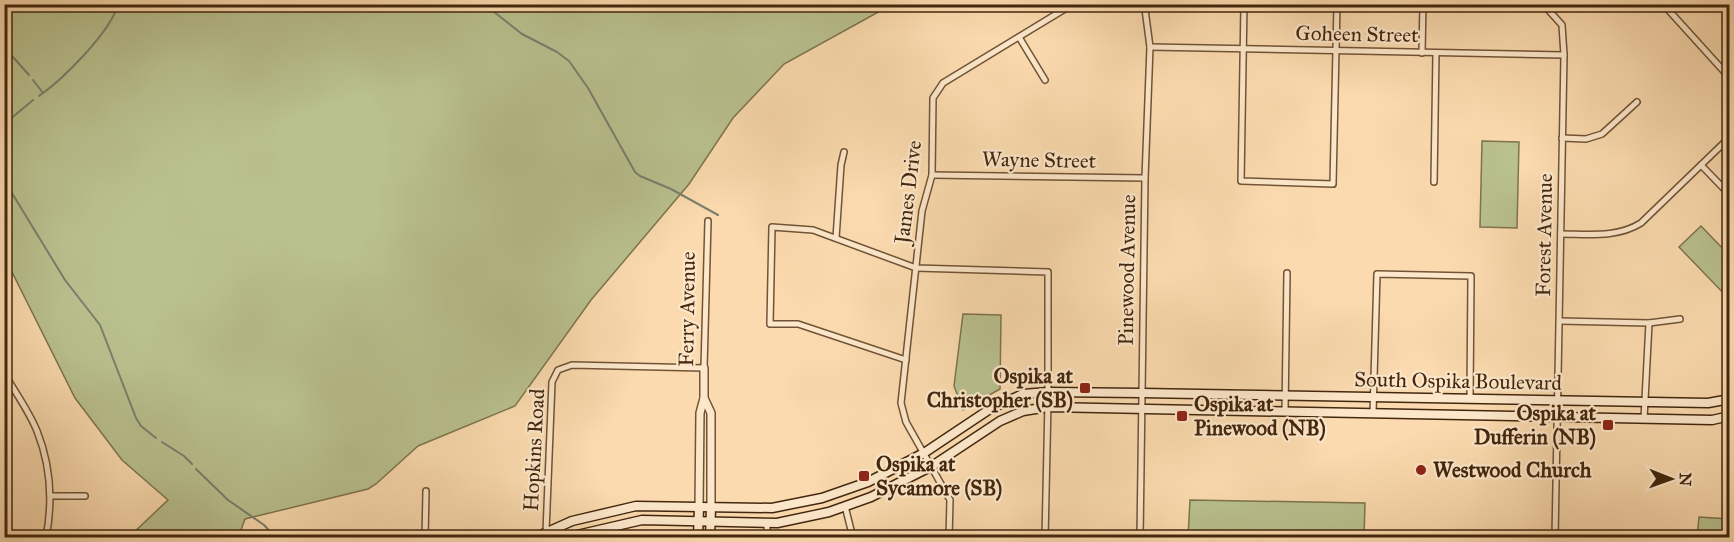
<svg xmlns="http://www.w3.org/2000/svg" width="1734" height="542" font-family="'IM FELL Great Primer',serif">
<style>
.green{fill:#b9c18f;stroke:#7e744e;stroke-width:1.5}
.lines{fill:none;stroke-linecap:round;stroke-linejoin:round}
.stream{stroke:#7a7f6d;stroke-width:2}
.minor-casing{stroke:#715436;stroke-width:8}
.tertiary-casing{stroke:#715436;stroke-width:10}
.secondary-casing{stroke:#43270e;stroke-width:11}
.minor{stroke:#fce7ca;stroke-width:5}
.tertiary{stroke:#fce7ca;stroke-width:7}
.secondary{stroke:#fce7ca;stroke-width:8}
.poi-dot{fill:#8f2418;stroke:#fce7ca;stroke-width:2}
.labels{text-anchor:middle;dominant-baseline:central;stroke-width:4.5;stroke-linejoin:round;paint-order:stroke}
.street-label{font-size:21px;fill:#43270e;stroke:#fce7ca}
.poi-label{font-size:21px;font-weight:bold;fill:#43270e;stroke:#fce7ca;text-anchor:start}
</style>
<rect width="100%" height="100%" fill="#fadaae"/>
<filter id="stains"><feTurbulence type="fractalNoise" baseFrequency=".00333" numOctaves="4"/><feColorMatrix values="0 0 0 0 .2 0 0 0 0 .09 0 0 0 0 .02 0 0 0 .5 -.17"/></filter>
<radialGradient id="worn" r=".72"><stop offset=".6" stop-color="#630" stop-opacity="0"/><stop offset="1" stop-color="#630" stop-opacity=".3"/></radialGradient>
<g class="green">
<path d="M4,5L5,4L891,5L784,64L733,118L689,184L591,300L515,406L418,446L376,484L368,489L245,519L238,538L129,537L168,500L122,460L75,398L5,258Z"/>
<path d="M1482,141L1519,142L1517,228L1480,227Z"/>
<path d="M1701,226L1729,255V299L1679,247Z"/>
<path d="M963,314L1001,315L1000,389L963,410L954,386Z"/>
<path d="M1190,500L1365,503L1364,537H1188Z"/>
<path d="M1699,517L1729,519L1728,537H1697Z"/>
</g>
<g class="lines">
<g class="stream">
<path d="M484,4L522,34L557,52L569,61L588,88L635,172L640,176L671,189L718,215"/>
<path d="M4,47L29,75"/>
<path d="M33,80L43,93"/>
<path d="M39,96C62,80 111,32 118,4"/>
<path d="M4,127L8,121L33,100"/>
<path d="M4,180L65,280L100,325L136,418L141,426L156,438"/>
<path d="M162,442L184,456L192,464"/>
<path d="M196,469L228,500L264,525L276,538"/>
</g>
<defs>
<g id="minor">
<path d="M1244,4L1241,181L1333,184L1337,4"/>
<path d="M1543,4L1562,25L1564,55L1555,538"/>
<path d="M1663,4L1730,78"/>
<path d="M1019,37L1045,80"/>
<path d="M1150,47L1564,55"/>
<path d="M1422,53L1423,4"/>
<path d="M1730,79L1728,87L1730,89"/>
<path d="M1562,138L1586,139L1602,134L1637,102"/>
<path d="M1701,165L1730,195"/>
<path d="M932,175L1145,178"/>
<path d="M1434,182L1436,53"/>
<path d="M1561,234C1589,234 1617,238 1641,223L1730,137"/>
<path d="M836,238L841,165L844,152"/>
<path d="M1560,321L1649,323L1680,319"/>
<path d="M906,360L798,324H770L772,227L813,230L916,268L1048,272V402L1045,538"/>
<path d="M4,373C15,392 29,411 37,431C51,466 53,501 46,538"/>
<path d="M1285,411L1287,273"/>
<path d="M1373,413L1377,274L1471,276L1470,399"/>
<path d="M1644,419L1649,323"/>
<path d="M51,496H85"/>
<path d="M845,506L853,538"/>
<path d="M546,532L552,382L558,370L572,365L704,368L708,221"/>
<path d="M425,538L426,491"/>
<path d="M767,538V523"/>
<path d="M949,538L950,500L906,422L901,403L922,211L932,175L933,98L943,83L1073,4"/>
<path d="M1140,538L1145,178L1150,47L1145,9L1143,4"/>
</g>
<g id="tertiary">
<path d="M704,398L711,413V507"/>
<path d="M699,507L700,413L704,398V368"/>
</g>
<g id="secondary">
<path d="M534,538L572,521L636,506L772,508L822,498L868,482L924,453L990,409L1023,394L1048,392L1142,393L1708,403L1730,399"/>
<path d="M564,538L642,520L777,523L829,512L871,497L932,466L1000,421L1023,411L1048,407L1712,420L1730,416"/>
<path d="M698,538L699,507"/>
<path d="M710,538L711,507"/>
</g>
</defs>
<use href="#minor" class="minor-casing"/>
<use href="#tertiary" class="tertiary-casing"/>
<use href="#secondary" class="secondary-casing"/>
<use href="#minor" class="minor"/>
<use href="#tertiary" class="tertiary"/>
<use href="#secondary" class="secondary"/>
</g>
<g class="poi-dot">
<rect x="1079" y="382" width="12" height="12" rx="3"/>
<rect x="1176" y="410" width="12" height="12" rx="3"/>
<rect x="1602" y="419" width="12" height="12" rx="3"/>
<circle cx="1421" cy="470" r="6"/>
<rect x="858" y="470" width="12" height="12" rx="3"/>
</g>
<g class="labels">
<g class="street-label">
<text transform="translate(1357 34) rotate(1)">Goheen Street</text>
<text transform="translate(1039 160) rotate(1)">Wayne Street</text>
<text transform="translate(908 192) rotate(-83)">James Drive</text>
<text transform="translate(1544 235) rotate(-89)">Forest Avenue</text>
<text transform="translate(1127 270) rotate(-89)">Pinewood Avenue</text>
<text transform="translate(687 309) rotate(-89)">Ferry Avenue</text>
<text transform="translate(1458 381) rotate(1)">South Ospika Boulevard</text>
<text transform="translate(534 450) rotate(-87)">Hopkins Road</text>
</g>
<g class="poi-label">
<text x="1073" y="376" text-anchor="end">Ospika at<tspan x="1073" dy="24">Christopher (SB)</tspan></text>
<text x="1194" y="404">Ospika at<tspan x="1194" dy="24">Pinewood (NB)</tspan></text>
<text x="1596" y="413" text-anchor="end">Ospika at<tspan x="1596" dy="24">Dufferin (NB)</tspan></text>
<text x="876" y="464">Ospika at<tspan x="876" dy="24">Sycamore (SB)</tspan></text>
<text x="1433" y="470">Westwood Church</text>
</g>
</g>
<rect width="1734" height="542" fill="none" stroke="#fadaae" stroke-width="24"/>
<rect x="6" y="6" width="1722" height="530" fill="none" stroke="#43270e" stroke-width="3"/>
<rect x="12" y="12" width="1710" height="518" fill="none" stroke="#43270e" stroke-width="1.5"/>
<g transform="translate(1671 479) rotate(91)" stroke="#fce7ca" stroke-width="4.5" paint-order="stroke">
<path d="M0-4.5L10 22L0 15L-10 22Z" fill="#43270e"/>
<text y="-9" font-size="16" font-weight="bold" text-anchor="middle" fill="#43270e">N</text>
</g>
<rect width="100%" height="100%" filter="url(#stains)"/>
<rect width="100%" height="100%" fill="url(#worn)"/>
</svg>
